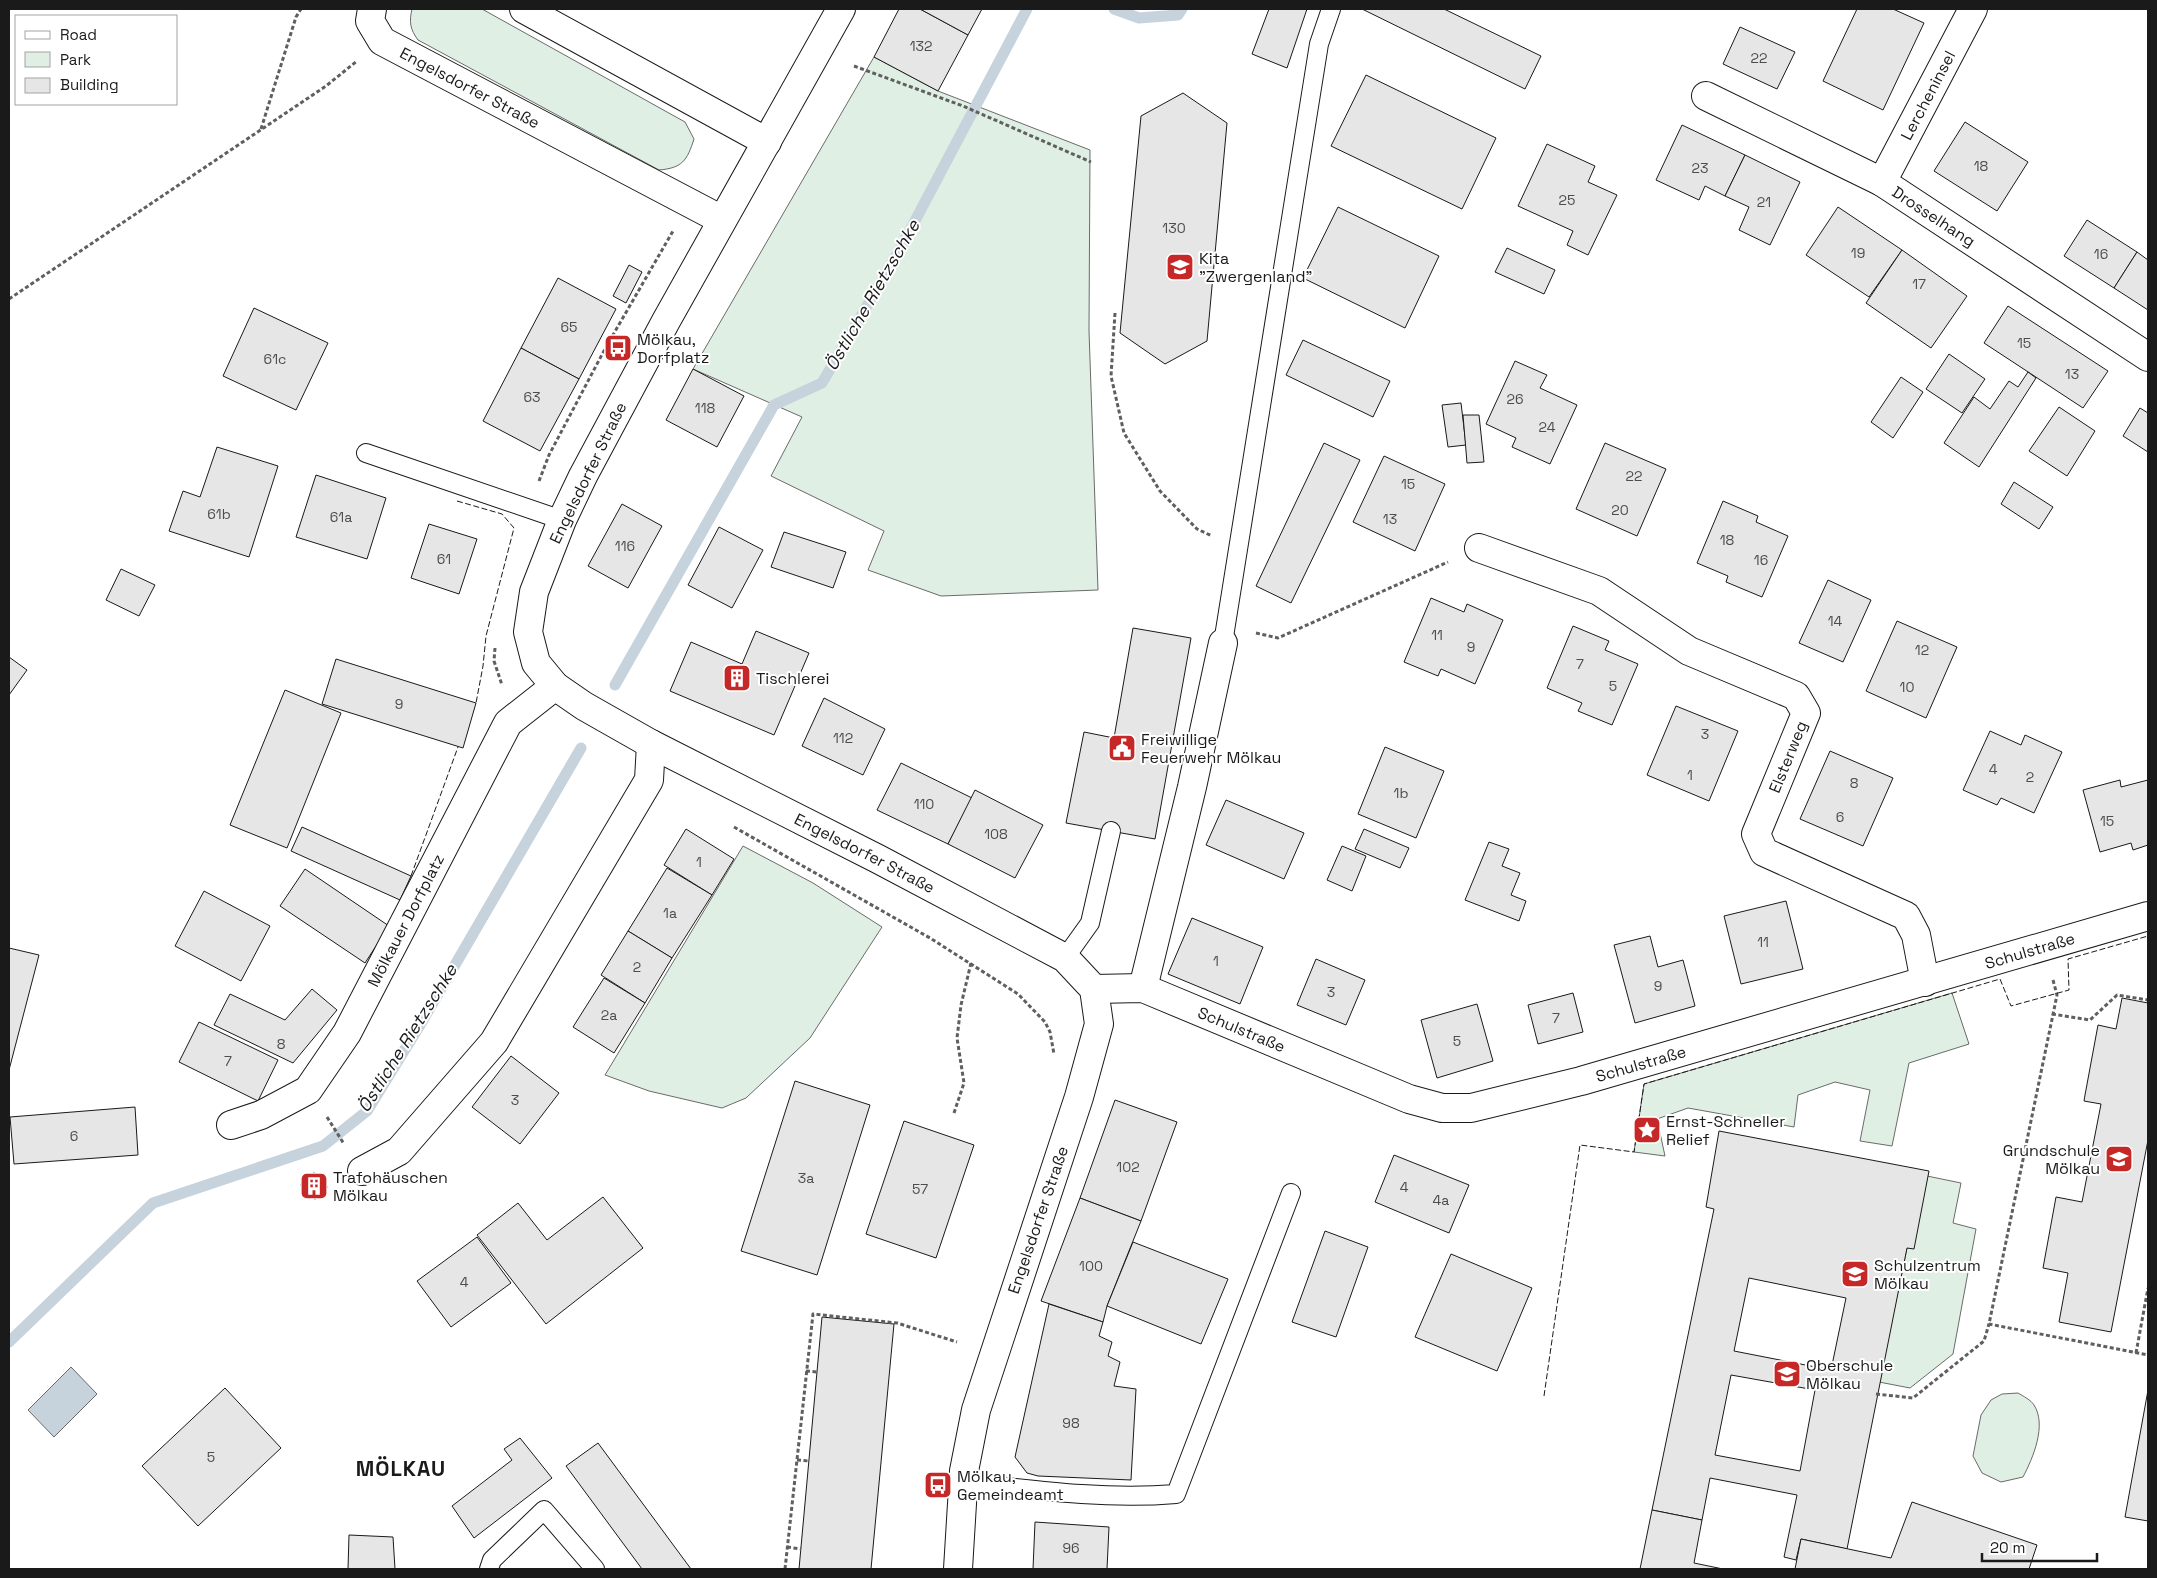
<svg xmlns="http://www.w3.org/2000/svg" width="2157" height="1578" font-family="'Space Grotesk',sans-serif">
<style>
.green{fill:#e0efe3;stroke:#6a6a6a}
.water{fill:#c6d2dc;stroke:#6a6a6a}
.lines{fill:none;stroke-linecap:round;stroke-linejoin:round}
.stream{stroke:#c6d2dc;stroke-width:11}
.building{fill:#e6e6e6;stroke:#1a1a1a;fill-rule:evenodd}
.service-casing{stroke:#1a1a1a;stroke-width:20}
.minor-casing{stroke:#1a1a1a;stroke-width:30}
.secondary-casing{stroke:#1a1a1a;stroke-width:30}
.path{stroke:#5f5f5f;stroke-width:3;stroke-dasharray:4 2.5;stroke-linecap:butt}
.service{stroke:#fff;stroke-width:18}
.minor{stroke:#fff;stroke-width:28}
.secondary{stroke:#fff;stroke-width:28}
.fence{stroke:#1a1a1a;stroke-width:1;stroke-dasharray:6 2.5;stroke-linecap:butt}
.labels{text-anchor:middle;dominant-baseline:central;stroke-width:4;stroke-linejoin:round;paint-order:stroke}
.number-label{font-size:14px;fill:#4d4d4d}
.street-label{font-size:16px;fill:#1a1a1a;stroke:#fff}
.poi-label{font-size:16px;fill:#1a1a1a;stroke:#fff;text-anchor:start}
.water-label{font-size:18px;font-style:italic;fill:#1a1a1a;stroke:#fff}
.district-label{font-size:21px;font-weight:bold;letter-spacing:1px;fill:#1a1a1a;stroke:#fff}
</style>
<rect width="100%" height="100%" fill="#fff"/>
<g class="green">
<path d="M412,9H482L685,122L694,139C687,161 682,168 659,170L418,40C410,29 409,22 412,9Z"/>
<path d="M874,57L938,91L1090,150L1089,331L1098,590L941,596L868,570L884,531L771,476L802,417L693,369Z"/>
<path d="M743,846L813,883L882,927L810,1038L746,1098L722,1108L649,1091L605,1075Z"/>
<path d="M1952,993L1969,1044L1909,1063L1892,1146L1860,1141L1870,1090L1835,1082L1798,1095L1794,1127L1688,1108L1657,1119L1665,1156L1634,1152L1644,1084Z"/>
<path d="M1927,1176L1961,1183L1953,1223L1976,1229L1953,1354L1910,1388L1879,1382L1907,1248Z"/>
<path d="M2018,1393C2023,1396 2031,1400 2034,1405C2047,1425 2033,1458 2023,1477L2001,1482L1982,1473L1973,1456L1981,1415L1991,1400L2002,1394Z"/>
</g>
<path class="water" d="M71,1367L97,1394L54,1437L28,1410Z"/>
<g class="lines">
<g class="stream">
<path d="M1114,9L1139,18L1178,15L1182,9"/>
<path d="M615,685L774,405L822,383L899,251L1027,9"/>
<path d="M9,1342L153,1203L323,1146L367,1111L423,1020L581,748"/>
</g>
</g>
<g class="building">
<path d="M899,9H920L968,35L938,91L874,57Z"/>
<path d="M920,9H982L968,35Z"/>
<path d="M1269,9H1307L1287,68L1252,54Z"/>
<path d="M1362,9H1444L1541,56L1525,89Z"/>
<path d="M1857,9H1893L1924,23L1883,110L1823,81Z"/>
<path d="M1740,27L1795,52L1777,89L1723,64Z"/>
<path d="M1366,75L1496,138L1462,209L1331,146Z"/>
<path d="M1183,93L1227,123L1207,341L1165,364L1120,333L1141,116Z"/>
<path d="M1965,122L2028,162L1997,211L1934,171Z"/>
<path d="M1682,125L1745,155L1725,196L1705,186L1699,200L1656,180Z"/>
<path d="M1547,144L1595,166L1588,182L1617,195L1588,255L1567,245L1573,231L1518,206Z"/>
<path d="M1745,155L1800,182L1770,245L1739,230L1749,207L1725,196Z"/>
<path d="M1338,207L1439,256L1405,328L1303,278Z"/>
<path d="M1838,207L1902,250L1869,297L1806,255Z"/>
<path d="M2087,220L2137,252L2114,288L2064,256Z"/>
<path d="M1507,248L1555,270L1544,294L1495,272Z"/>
<path d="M1902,250L1967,296L1931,348L1866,303Z"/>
<path d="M2137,252L2148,260V310L2114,288Z"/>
<path d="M629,265L642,272L626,303L613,296Z"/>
<path d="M558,278L616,309L579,379L521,348Z"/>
<path d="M2008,306L2108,371L2083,408L1984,343Z"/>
<path d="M254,308L328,343L296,410L223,376Z"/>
<path d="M1303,340L1390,381L1373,417L1286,375Z"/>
<path d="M521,348L579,379L540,451L483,421Z"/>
<path d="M1949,354L1985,379L1962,413L1926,389Z"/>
<path d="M1515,361L1547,375L1540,388L1577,405L1550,464L1512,447L1516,438L1486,424Z"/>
<path d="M693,369L744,396L717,447L666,420Z"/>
<path d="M2028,372L2036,378L1979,467L1944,443L1974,397L1990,409L2009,381L2018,387Z"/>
<path d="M1901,377L1923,392L1893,438L1871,422Z"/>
<path d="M1461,403L1466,445L1448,447L1442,405Z"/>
<path d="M2059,407L2095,431L2067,476L2029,451Z"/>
<path d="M2140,408L2148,413V452L2123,436Z"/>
<path d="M1463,415H1479L1484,462L1467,463Z"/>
<path d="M1324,443L1360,460L1291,603L1256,586Z"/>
<path d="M1605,443L1666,469L1637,536L1576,509Z"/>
<path d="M217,447L278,466L249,557L169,531L183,491L200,497Z"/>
<path d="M1384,456L1445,484L1415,551L1353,522Z"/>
<path d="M316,475L386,498L367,559L296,537Z"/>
<path d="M2014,482L2053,507L2039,529L2001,504Z"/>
<path d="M1723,501L1758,516L1756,522L1788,536L1762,597L1726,582L1728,576L1697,563Z"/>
<path d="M622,504L662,526L628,588L588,566Z"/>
<path d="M429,524L477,539L459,594L411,578Z"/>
<path d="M719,527L763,550L732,608L688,585Z"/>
<path d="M784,532L846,552L833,588L771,567Z"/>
<path d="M121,569L155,585L139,616L106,600Z"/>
<path d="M1828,580L1871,600L1843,662L1799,643Z"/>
<path d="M1431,598L1464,612L1467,604L1503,620L1475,684L1441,669L1438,676L1404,662Z"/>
<path d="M1897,621L1957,647L1926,718L1866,691Z"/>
<path d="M1573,626L1609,641L1605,650L1638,664L1612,725L1578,711L1582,703L1547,688Z"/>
<path d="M1133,628L1191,638L1155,839L1066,823L1084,732L1114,738Z"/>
<path d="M756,631L809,653L774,735L670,691L691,642L742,664Z"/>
<path d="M9,657L27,670L9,695Z"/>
<path d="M336,659L476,703L463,748L322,704Z"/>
<path d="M285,690L341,713L287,848L230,825Z"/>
<path d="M824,698L885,729L863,775L802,746Z"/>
<path d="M1676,706L1738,731L1709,801L1647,775Z"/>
<path d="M1990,731L2021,745L2025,735L2062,752L2034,813L2001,798L1997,805L1963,790Z"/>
<path d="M1385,747L1444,771L1416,838L1358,814Z"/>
<path d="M1830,751L1893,778L1863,846L1800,819Z"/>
<path d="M901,763L972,798L948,844L877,810Z"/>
<path d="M2120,780L2121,787L2148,780V845L2133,850L2131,843L2100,852L2083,790Z"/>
<path d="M975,790L1043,825L1015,878L948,844Z"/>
<path d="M1226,800L1304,833L1284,879L1206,845Z"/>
<path d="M302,827L411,876L400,900L291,851Z"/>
<path d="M686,829L734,859L712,895L664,865Z"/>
<path d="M1364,829L1409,848L1400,868L1355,849Z"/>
<path d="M1489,842L1509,849L1502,866L1520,873L1511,895L1526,901L1519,921L1465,900Z"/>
<path d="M1342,846L1366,856L1352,891L1327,880Z"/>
<path d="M667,868L712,895L672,958L628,931Z"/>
<path d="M305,869L389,926L365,963L280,906Z"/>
<path d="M204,891L270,926L241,981L175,946Z"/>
<path d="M1786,901L1803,969L1741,984L1724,916Z"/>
<path d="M1192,918L1263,947L1240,1004L1168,974Z"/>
<path d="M628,931L672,958L645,1003L601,975Z"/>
<path d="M1650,936L1658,967L1683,960L1695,1006L1635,1023L1614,945Z"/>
<path d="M9,948L39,955L9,1070Z"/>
<path d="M1316,959L1365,980L1346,1025L1297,1005Z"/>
<path d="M604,978L645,1003L614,1053L573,1027Z"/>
<path d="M312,989L337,1010L293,1063L214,1025L230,994L285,1020Z"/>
<path d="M1573,993L1583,1032L1538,1044L1528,1005Z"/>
<path d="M2122,998L2148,1003V1140L2111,1332L2059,1322L2068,1273L2043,1268L2056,1197L2082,1202L2101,1104L2084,1101L2085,1095L2098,1025L2116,1029Z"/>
<path d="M1477,1004L1493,1061L1437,1078L1421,1020Z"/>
<path d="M199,1022L278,1060L258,1101L179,1062Z"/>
<path d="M511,1056L559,1093L520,1144L472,1107Z"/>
<path d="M795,1081L870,1105L817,1275L741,1251Z"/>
<path d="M1115,1100L1177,1122L1141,1221L1080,1198Z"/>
<path d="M135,1107L138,1155L14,1164L10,1117Z"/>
<path d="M904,1121L974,1145L936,1258L866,1234Z"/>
<path d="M1719,1131L1929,1171L1914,1249L1907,1248L1847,1549L1801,1539L1796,1560L1784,1557L1797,1495L1710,1478L1702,1520L1652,1510L1714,1209L1706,1207ZM1749,1278L1846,1298L1831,1370L1734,1351ZM1731,1375L1815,1390L1800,1471L1715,1455Z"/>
<path d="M1394,1155L1469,1185L1449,1233L1375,1202Z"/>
<path d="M314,1172L328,1187L315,1200L300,1185Z"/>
<path d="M603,1197L643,1248L546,1324L477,1235L518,1203L547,1240Z"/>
<path d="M1080,1198L1141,1221L1107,1306L1103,1322L1041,1301Z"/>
<path d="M1325,1231L1368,1247L1336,1337L1292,1322Z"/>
<path d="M477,1237L511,1283L451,1327L417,1281Z"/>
<path d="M1133,1242L1228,1279L1201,1344L1107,1306Z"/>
<path d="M1451,1254L1532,1288L1497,1371L1415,1337Z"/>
<path d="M1049,1304L1103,1322L1099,1336L1112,1342L1108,1356L1120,1362L1114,1386L1136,1389L1131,1480L1038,1476L1027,1473L1015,1457Z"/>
<path d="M822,1317L894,1324L871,1569H799Z"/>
<path d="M225,1388L281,1448L198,1526L142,1466Z"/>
<path d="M2148,1390V1521L2125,1517Z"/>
<path d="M520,1438L552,1478L474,1538L452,1506L512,1460L504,1449Z"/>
<path d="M598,1443L691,1569H642L566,1466Z"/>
<path d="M1912,1502L2037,1545L2029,1569H1795L1801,1539L1891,1558Z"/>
<path d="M1652,1510L1702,1520L1694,1563L1723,1569H1640Z"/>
<path d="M1035,1522L1109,1527L1107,1569H1033Z"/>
<path d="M349,1535L393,1537L395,1569H348Z"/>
</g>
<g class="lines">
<defs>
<g id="service">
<path d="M366,453L562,520"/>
<path d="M1223,643L1319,44L1331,9"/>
<path d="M1065,958L1090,923L1111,831"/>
<path d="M963,1482C1034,1490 1105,1500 1176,1494L1291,1193"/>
<path d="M489,1569L492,1560L544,1510L595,1569"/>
</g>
<g id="minor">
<path id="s1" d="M372,9L370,21L382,41L722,220"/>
<path d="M524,9L767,142"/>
<path id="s2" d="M1706,96L1882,182L2148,357"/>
<path id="s3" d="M1882,182L1973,9"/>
<path d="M1479,548L1599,591L1689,651L1796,696L1806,713L1756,834L1764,852L1906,916L1916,935L1925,982"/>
<path d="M1143,988L1192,787L1223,643"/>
<path id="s4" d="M1094,989L1143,988L1409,1099L1442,1108H1471L1581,1081L2148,916"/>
<path id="s5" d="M231,1125L261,1115L308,1090L347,1033L508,723L555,686"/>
<path d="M362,1171L399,1151L494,1042L649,780L651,744"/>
</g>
<g id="secondary">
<path id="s6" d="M841,9L666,321L583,476L562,520L534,592L528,632L536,663L555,686L584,706L651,744L878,859L1065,958L1094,989L1099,1024L1079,1097L976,1410L964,1471L958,1569"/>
</g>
</defs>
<use href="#service" class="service-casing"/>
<use href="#minor" class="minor-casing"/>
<use href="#secondary" class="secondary-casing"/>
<g class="path">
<path d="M854,66L963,106L1091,162"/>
<path d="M261,129L296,17L301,9"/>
<path d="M9,299L326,86L357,61"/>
<path d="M1115,313L1111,376L1124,433L1160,491L1197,529L1212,536"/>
<path d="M539,481L549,455L606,347L673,231"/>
<path d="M1256,633L1278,638L1448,562"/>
<path d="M495,648L494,661L502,685"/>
<path d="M734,827L930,938L1018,994L1045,1022L1050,1032L1054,1054"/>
<path d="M2053,980L2057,995L1989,1324L2148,1355"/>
<path d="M2052,1014L2090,1020L2117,995L2148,1000"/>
<path d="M954,1113L964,1083L957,1038L961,1005L971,963"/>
<path d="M327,1117L344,1144"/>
<path d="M2136,1353L2148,1288"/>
<path d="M806,1371L817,1372"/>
<path d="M1876,1394L1913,1398L1984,1341L1989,1324"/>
<path d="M797,1460L809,1461"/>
<path d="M787,1547L801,1549"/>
<path d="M785,1569L813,1314L897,1323L957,1342"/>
</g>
<use href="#service" class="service"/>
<use href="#minor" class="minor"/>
<use href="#secondary" class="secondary"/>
<g class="fence">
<path d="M457,501L502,514L514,528L486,636L483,666L476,703"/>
<path d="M411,876L458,747"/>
<path d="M1544,1396L1580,1145L1634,1152L1644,1084L2000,979L2011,1006L2069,990L2068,959L2148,936"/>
</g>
</g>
<defs>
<symbol id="school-square" viewBox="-11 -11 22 22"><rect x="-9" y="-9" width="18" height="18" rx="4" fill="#c62828" stroke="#fff"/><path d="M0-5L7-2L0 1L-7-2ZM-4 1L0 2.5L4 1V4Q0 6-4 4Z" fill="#fff"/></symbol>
<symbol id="bus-square" viewBox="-11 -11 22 22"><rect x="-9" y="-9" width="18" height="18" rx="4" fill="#c62828" stroke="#fff"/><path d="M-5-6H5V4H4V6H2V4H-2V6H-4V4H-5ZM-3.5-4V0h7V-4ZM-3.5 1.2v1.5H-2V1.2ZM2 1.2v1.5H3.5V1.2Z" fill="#fff"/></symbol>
<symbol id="building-square" viewBox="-11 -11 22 22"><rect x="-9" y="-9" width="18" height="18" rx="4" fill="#c62828" stroke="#fff"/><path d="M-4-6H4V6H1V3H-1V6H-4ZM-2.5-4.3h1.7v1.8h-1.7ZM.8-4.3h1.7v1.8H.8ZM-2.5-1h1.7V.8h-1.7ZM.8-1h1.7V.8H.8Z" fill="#fff"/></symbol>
<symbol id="civic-square" viewBox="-11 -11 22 22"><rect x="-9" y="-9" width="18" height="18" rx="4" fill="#c62828" stroke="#fff"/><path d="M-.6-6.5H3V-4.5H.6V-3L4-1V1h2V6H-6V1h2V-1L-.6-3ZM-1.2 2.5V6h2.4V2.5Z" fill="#fff"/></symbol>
<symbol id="sight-square" viewBox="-11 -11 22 22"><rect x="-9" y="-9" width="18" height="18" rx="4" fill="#c62828" stroke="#fff"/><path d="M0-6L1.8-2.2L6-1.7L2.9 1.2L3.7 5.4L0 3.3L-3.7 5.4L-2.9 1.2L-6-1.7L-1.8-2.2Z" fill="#fff"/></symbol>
</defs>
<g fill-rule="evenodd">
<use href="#school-square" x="1164" y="251" width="32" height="32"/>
<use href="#bus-square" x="602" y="332" width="32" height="32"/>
<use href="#building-square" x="721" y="662" width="32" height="32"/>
<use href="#civic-square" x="1106" y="732" width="32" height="32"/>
<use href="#sight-square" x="1631" y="1114" width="32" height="32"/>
<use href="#school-square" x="2103" y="1143" width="32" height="32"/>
<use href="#building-square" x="298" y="1170" width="32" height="32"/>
<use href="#school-square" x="1839" y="1258" width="32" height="32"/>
<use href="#school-square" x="1771" y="1358" width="32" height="32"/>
<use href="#bus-square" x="922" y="1469" width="32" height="32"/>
</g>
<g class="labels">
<g class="number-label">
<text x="921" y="46">132</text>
<text x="1759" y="58">22</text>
<text x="1981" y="166">18</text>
<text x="1700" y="168">23</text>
<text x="1567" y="200">25</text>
<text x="1764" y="202">21</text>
<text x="1174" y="228">130</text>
<text x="1858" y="253">19</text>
<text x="2101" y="254">16</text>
<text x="1919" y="284">17</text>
<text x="569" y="327">65</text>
<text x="2024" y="343">15</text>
<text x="275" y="359">61c</text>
<text x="2072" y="374">13</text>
<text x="532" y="397">63</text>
<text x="1515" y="399">26</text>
<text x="705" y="408">118</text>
<text x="1547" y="427">24</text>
<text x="1634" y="476">22</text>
<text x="1408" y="484">15</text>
<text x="1620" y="510">20</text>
<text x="219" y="514">61b</text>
<text x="341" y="517">61a</text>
<text x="1390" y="519">13</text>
<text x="1727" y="540">18</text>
<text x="625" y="546">116</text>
<text x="444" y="559">61</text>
<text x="1761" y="560">16</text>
<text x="1835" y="621">14</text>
<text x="1437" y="635">11</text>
<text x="1471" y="647">9</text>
<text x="1922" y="650">12</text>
<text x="1580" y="664">7</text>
<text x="1613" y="686">5</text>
<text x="1907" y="687">10</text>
<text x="399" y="704">9</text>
<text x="1705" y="734">3</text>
<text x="843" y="738">112</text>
<text x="1993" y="769">4</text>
<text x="1690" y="775">1</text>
<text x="2030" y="777">2</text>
<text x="1854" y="783">8</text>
<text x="1401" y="793">1b</text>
<text x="924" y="804">110</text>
<text x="1840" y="817">6</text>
<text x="2107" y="821">15</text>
<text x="996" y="834">108</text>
<text x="699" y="862">1</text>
<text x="670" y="913">1a</text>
<text x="1763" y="942">11</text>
<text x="1216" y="961">1</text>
<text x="637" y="967">2</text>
<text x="1658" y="986">9</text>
<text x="1331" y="992">3</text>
<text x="609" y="1015">2a</text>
<text x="1556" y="1018">7</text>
<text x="1457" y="1041">5</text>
<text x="281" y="1044">8</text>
<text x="228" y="1061">7</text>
<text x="515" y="1100">3</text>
<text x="74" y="1136">6</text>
<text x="1128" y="1167">102</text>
<text x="806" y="1178">3a</text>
<text x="1404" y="1187">4</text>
<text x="920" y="1189">57</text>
<text x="1441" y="1200">4a</text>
<text x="1091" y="1266">100</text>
<text x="464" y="1282">4</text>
<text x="1071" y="1423">98</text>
<text x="211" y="1457">5</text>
<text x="1071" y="1548">96</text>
</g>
<g class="street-label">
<text stroke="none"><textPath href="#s1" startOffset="135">Engelsdorfer Straße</textPath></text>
<text stroke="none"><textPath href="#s3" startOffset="98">Lercheninsel</textPath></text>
<text stroke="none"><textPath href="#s2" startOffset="258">Drosselhang</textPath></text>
<text transform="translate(588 473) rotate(-64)">Engelsdorfer Straße</text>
<text transform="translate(1788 757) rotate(-68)">Elsterweg</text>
<text stroke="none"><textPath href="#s6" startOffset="1114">Engelsdorfer Straße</textPath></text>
<text stroke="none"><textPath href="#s5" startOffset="281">Mölkauer Dorfplatz</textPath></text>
<text stroke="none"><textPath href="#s4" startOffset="981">Schulstraße</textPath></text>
<text stroke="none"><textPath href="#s4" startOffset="156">Schulstraße</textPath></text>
<text stroke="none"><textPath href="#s4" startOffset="576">Schulstraße</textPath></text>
<text transform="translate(1038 1220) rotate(-71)">Engelsdorfer Straße</text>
</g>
<g class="poi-label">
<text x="1199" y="258">Kita<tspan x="1199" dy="18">"Zwergenland"</tspan></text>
<text x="637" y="339">Mölkau,<tspan x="637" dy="18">Dorfplatz</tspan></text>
<text x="756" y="678">Tischlerei</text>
<text x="1141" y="739">Freiwillige<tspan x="1141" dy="18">Feuerwehr Mölkau</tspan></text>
<text x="1666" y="1121">Ernst-Schneller<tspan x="1666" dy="18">Relief</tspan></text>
<text x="2100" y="1150" text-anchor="end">Grundschule<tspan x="2100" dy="18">Mölkau</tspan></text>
<text x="333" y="1177">Trafohäuschen<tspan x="333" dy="18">Mölkau</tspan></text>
<text x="1874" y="1265">Schulzentrum<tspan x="1874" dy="18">Mölkau</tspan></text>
<text x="1806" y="1365">Oberschule<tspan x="1806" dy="18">Mölkau</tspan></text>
<text x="957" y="1476">Mölkau,<tspan x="957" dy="18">Gemeindeamt</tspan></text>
</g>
<g class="water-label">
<text transform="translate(872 295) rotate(-60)">Östliche Rietzschke</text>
<text transform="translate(407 1038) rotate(-58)">Östliche Rietzschke</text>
</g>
<g class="district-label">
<text x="401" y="1468">MÖLKAU</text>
</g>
</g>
<rect width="2157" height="1578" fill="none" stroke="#1a1a1a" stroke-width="20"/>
<rect x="15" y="15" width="162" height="90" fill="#ffffff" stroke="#a3a3a3"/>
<rect x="25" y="31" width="25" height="8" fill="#ffffff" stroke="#a3a3a3"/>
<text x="60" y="40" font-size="15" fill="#1a1a1a">Road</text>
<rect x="25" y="52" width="25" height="15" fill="#e0efe3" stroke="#a3a3a3"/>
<text x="60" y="65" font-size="15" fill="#1a1a1a">Park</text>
<rect x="25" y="78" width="25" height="15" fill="#e6e6e6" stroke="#a3a3a3"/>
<text x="60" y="90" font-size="15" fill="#1a1a1a">Building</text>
<path d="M1982 1553v8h115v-8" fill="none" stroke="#1a1a1a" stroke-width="2.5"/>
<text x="1990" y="1553" font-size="15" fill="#1a1a1a" stroke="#ffffff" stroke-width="4" paint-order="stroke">20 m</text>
</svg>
